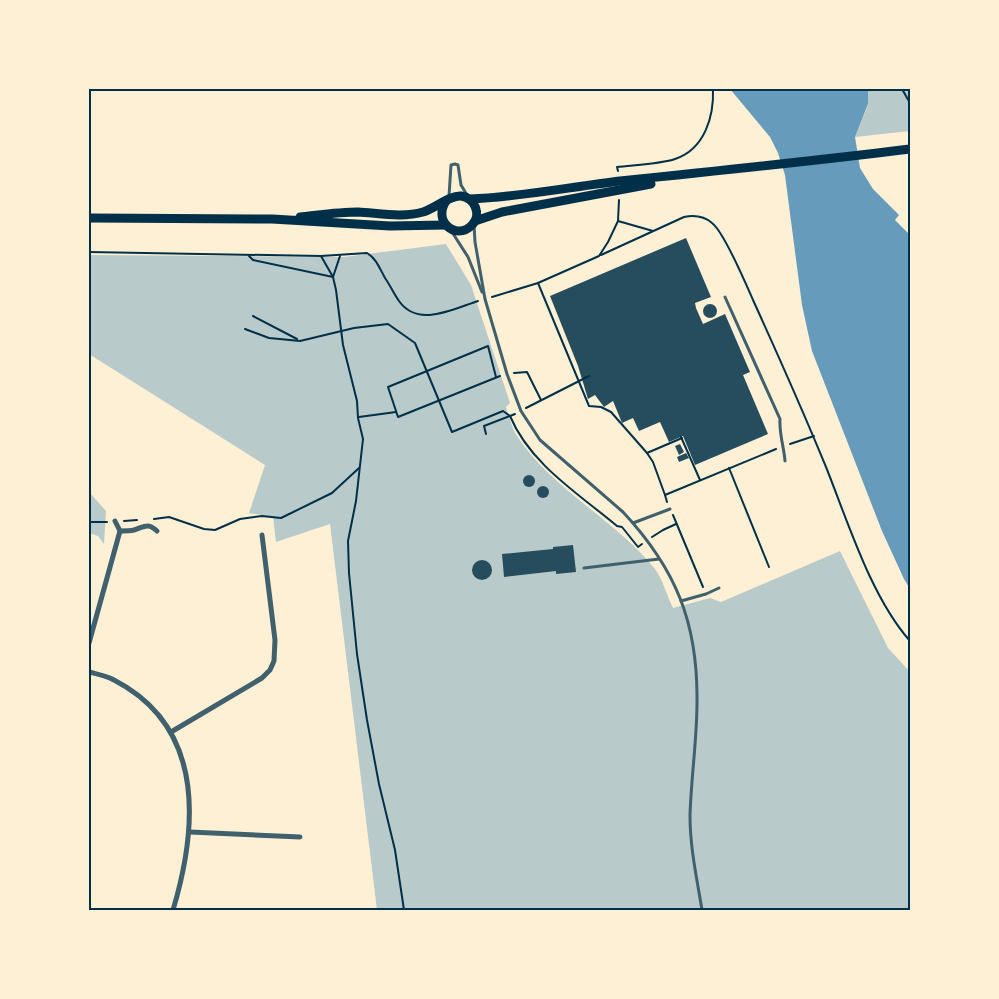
<svg xmlns="http://www.w3.org/2000/svg" width="999" height="999" font-family="'Fira Sans Condensed',sans-serif">
<style>
.green{fill:#b9caca}
.water{fill:#669bbc}
.building{fill:#264d5e}
.lines{fill:none;stroke-linecap:round;stroke-linejoin:round}
.path{stroke:#003049;stroke-width:2}
.service{stroke:#3f606c;stroke-width:3}
.minor{stroke:#3f606c;stroke-width:5}
.secondary{stroke:#003049;stroke-width:9}
.neatline{fill:none;stroke:#003049;stroke-width:2}
</style>
<rect width="100%" height="100%" fill="#fdf0d5"/>
<g class="green">
<path d="M868,89H910V131L855,137L868,105Z"/>
<path d="M446,244L471,285L510,403L506,407C509,416 511,425 515,433C550,489 614,518 655,569C663,580 667,596 673,608L710,598L721,602L840,551L888,648L910,672V910H377L330,524L276,542L273,517L249,513L265,465L89,354V255L344,257Z"/>
<path d="M89,492L106,511L104,544L98,536L89,533Z"/>
</g>
<path class="water" d="M730,89H868V104L855,137L860,168L873,189L899,215L895,220L910,235V589L904,579L882,531L812,351L802,305L785,175L778,153L770,137Z"/>
<g class="building">
<path d="M686,238L711,297L695,303L696,308L703,324L725,314L750,372L743,375L768,434L695,465L683,436L669,442L660,422L639,431L633,418L622,423L613,401L604,407L595,395L588,399L578,366L550,296Z"/>
<circle cx="710" cy="311" r="7"/>
<path d="M680,444L684,452L679,455L675,446Z"/>
<path d="M686,453L689,458L679,462L677,457Z"/>
<circle cx="529" cy="481" r="6"/>
<circle cx="543" cy="492" r="6"/>
<path d="M573,545L576,572L556,574V571L504,577L502,554L553,549V547Z"/>
<circle cx="482" cy="570" r="10"/>
</g>
<g class="lines">
<g class="path">
<path d="M902,89L910,103"/>
<path d="M618,171L617,167C633,165 661,164 675,159C705,149 714,116 713,89"/>
<path d="M618,221L653,231"/>
<path d="M89,252L321,256L367,253C376,258 380,269 385,278C390,285 394,294 399,301C418,328 453,309 478,301"/>
<path d="M601,255L684,217C694,215 704,216 712,223C724,232 746,284 753,300C778,355 803,411 826,467C848,522 871,597 910,641"/>
<path d="M249,256L253,260L333,277L336,290L343,345L357,401L358,418L363,439L356,501L348,541L349,573L357,654L367,720L379,784L395,850L404,910"/>
<path d="M321,256L333,277L340,256"/>
<path d="M538,283L589,406L601,407L611,412L647,453L653,462L665,495"/>
<path d="M492,297L538,283L599,256L608,242L618,221L619,200"/>
<path d="M253,316L297,339"/>
<path d="M245,329L269,338L300,341L354,328L388,324L415,343L452,432L503,411L510,416L515,414"/>
<path d="M514,373L527,372L541,400"/>
<path d="M496,377L488,346L388,387L398,417L500,376"/>
<path d="M526,408L589,376"/>
<path d="M359,417L396,412"/>
<path d="M486,434L484,426L510,416C530,464 579,494 617,526L622,527L638,547L642,544"/>
<path d="M681,437L700,480"/>
<path d="M790,444L814,436"/>
<path d="M647,453L682,438"/>
<path d="M729,468L769,567"/>
<path d="M667,502L665,495L776,449"/>
<path d="M673,515L703,587"/>
<path d="M154,519L169,517L204,529L215,530L240,519L262,516L281,518L332,493L359,468"/>
<path d="M124,521L137,520"/>
<path d="M89,522H107"/>
<path d="M652,537L663,530L676,524"/>
</g>
<g class="service">
<path d="M449,196L451,165L455,164L458,165L461,185L467,195"/>
<path d="M474,225L475,242L485,299L507,374L521,411L540,440L623,512C676,569 698,623 697,702C697,740 691,778 690,816C690,848 697,879 702,910"/>
<path d="M452,232L468,257L482,292"/>
<path d="M725,297L780,419C779,434 784,447 785,461"/>
<path d="M633,523L670,509"/>
<path d="M584,568L659,559"/>
<path d="M681,601L706,594L719,588"/>
</g>
<g class="minor">
<path d="M115,521L120,531C124,531 130,531 134,530C144,527 148,522 157,531"/>
<path d="M89,643L120,531"/>
<path d="M89,672C97,674 107,676 114,680C205,727 198,826 173,910"/>
<path d="M171,732L262,678L270,670L274,661L275,640L262,535"/>
<path d="M190,832L300,837"/>
</g>
<g class="secondary">
<path d="M470,199C520,197 570,187 620,181C717,171 814,161 910,149"/>
<path d="M300,217C319,215 339,212 358,212C378,213 403,218 423,212C434,209 450,195 461,196C475,198 482,215 472,225C456,242 431,220 447,200"/>
<path d="M89,218L272,219L390,226L446,225"/>
<path d="M475,221L502,212L651,184"/>
</g>
</g>
<rect width="999" height="999" fill="none" stroke="#fdf0d5" stroke-width="180"/>
<rect x="90" y="90" width="819" height="819" class="neatline"/>
</svg>
